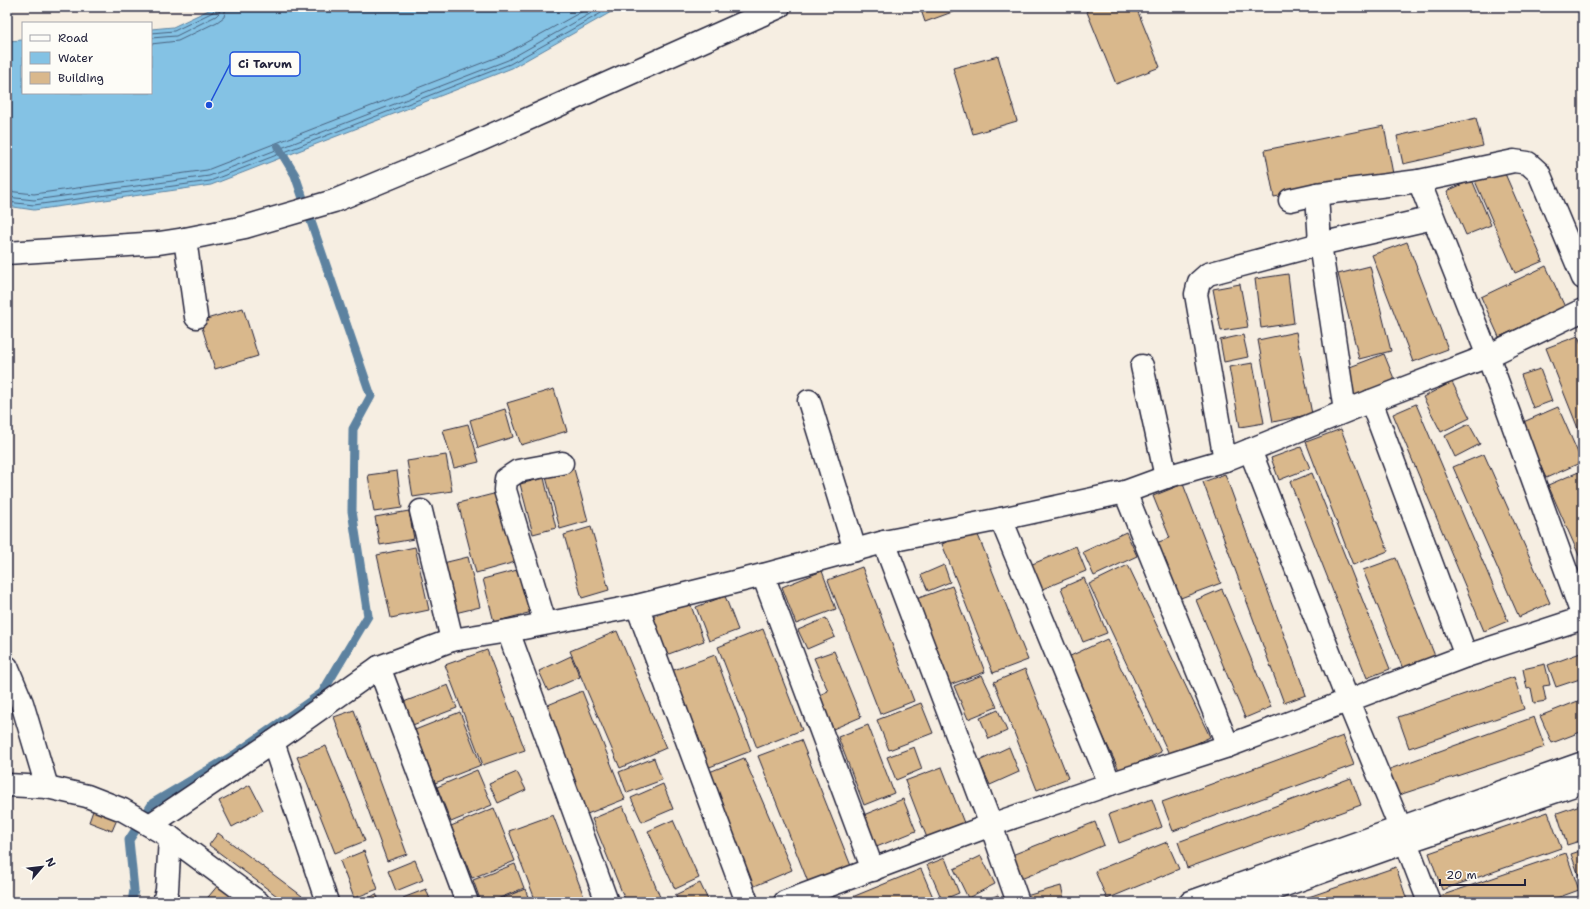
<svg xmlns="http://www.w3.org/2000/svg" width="1590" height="909" font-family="'Shantell Sans',sans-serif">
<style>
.water{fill:#84c2e4;stroke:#5d82a0}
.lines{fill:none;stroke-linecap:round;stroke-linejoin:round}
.shore{stroke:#49627f;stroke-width:1}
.stream{stroke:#5d82a0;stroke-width:9}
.building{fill:#d9b88c;stroke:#22223b}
.minor-casing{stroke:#22223b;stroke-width:25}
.minor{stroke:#fdfcf7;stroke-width:22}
.leader{fill:none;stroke:#1d4ed8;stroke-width:1.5}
.callout-dot{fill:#1d4ed8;stroke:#fdfcf7;stroke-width:1.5}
.callout{fill:#fdfcf7;stroke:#1d4ed8;stroke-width:1.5}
.callout-label{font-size:12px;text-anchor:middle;font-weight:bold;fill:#22223b}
</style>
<rect width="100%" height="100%" fill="#f6eee2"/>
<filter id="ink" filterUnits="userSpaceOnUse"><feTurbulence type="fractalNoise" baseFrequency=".025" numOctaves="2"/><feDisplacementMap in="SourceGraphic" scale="8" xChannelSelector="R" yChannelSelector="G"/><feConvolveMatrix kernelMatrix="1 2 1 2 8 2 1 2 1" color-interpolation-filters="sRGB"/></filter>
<g filter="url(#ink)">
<path class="water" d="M215,7H620L512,68L211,185L34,210L7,206V41L23,40V93H151V29L173,27Z"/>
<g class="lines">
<g class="shore">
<path d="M151,33L174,31L213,12L215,7"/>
<path d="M151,38L176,36L216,16L219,13L220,7"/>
<path d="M151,44L178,41L217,22L224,17L226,7"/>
<path d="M7,191L34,194L207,170L505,54L590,7"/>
<path d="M7,197L34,200L209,176L508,60L602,7"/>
<path d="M7,202L34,205L210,181L510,64L612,7"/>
</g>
<path class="stream" d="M132,902L134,890L129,840L153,803L237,753L322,693L368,616L352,511L353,429L371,396L295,175L278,147"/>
</g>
<g class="building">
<path d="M920,7H966L925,22Z"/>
<path d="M1085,7H1136L1160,67L1116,84Z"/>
<path d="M998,56L1017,121L973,134L953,68Z"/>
<path d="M1476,118L1483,146L1403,164L1397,136Z"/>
<path d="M1384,126L1393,174L1274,197L1265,150Z"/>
<path d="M1503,169L1543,261L1515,273L1475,181Z"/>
<path d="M1472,180L1491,225L1466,235L1447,191Z"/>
<path d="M1407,242L1448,349L1413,362L1372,255Z"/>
<path d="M1370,266L1391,351L1359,359L1338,274Z"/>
<path d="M1546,266L1565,307L1499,337L1481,297Z"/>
<path d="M1288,274L1294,323L1261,328L1255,279Z"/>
<path d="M1240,284L1248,327L1221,331L1213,289Z"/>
<path d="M243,308L258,356L215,369L200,321Z"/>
<path d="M1296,332L1312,414L1273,422L1258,340Z"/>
<path d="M1243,335L1248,357L1224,362L1220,340Z"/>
<path d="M1578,336L1583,348V441L1546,348Z"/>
<path d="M1384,354L1397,386L1354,402L1342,370Z"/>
<path d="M1253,363L1264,423L1240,427L1229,367Z"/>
<path d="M1540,369L1552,401L1533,408L1521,375Z"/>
<path d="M1452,382L1470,418L1441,432L1423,397Z"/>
<path d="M554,389L567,431L521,445L507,403Z"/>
<path d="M1416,404L1508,621L1484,631L1393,414Z"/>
<path d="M1558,407L1582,462L1546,478L1521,423Z"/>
<path d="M505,409L513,437L478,448L470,420Z"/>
<path d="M468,424L479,462L454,468L443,430Z"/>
<path d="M1469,424L1480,444L1455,457L1445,436Z"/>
<path d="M1341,429L1388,551L1353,565L1306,442Z"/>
<path d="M1301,447L1310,468L1279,480L1271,458Z"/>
<path d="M1484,454L1550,603L1519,617L1453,467Z"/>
<path d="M446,455L452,491L413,497L407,461Z"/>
<path d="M574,469L588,521L560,529L546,477Z"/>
<path d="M397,471L402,508L374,512L368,475Z"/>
<path d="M1581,471L1583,477V559L1581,560L1548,485Z"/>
<path d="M1312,473L1390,669L1367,678L1290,482Z"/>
<path d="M1225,474L1306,695L1284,703L1203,482Z"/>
<path d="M544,478L556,528L533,534L520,484Z"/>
<path d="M1183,484L1221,583L1178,599L1156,543L1170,538L1153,496Z"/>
<path d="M501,492L519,561L476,573L458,503Z"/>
<path d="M409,511L414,539L380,545L375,517Z"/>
<path d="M591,527L609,590L582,598L564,535Z"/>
<path d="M976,530L1028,660L993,673L942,544Z"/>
<path d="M1126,532L1137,556L1094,576L1083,552Z"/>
<path d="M1076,546L1086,571L1040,590L1030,565Z"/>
<path d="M415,547L429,610L391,618L377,555Z"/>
<path d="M468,557L480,607L455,613L443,563Z"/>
<path d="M1396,558L1435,656L1403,669L1363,570Z"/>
<path d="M944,565L950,582L928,591L921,575Z"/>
<path d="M1128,565L1210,737L1170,756L1089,584Z"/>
<path d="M862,567L914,701L880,714L828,580Z"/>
<path d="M521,569L532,612L494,622L483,579Z"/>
<path d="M822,571L836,609L796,624L782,587Z"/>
<path d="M1084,578L1107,633L1083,642L1061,588Z"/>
<path d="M952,586L985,672L949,685L916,599Z"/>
<path d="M1222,589L1271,707L1245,718L1196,600Z"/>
<path d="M725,596L738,630L709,641L696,607Z"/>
<path d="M690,603L704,641L666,655L652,617Z"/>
<path d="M826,618L835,637L807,649L798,630Z"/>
<path d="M763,629L802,730L757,748L718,647Z"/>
<path d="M617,631L666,748L620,768L570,651Z"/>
<path d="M1107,639L1161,752L1120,772L1066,658Z"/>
<path d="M487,650L525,750L483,765L445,665Z"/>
<path d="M834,651L861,717L826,732L813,698L828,691L814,658Z"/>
<path d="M1583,652V678L1556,687L1548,665Z"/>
<path d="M715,655L751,751L707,768L671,671Z"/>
<path d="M571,656L580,677L548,691L539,671Z"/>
<path d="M1545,664L1550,685L1543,686L1546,701L1534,703L1531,688L1527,689L1523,669Z"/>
<path d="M1025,669L1068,778L1037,790L994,682Z"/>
<path d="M982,675L997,707L968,719L954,686Z"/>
<path d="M1514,677L1524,709L1409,748L1398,717Z"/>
<path d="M448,685L457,708L410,726L401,703Z"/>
<path d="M582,691L625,799L587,814L543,707Z"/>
<path d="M1583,699V731L1552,743L1540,716Z"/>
<path d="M921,703L933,733L889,750L877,720Z"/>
<path d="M354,710L407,854L387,861L334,717Z"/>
<path d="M998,710L1007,731L989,739L980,718Z"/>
<path d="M460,712L481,765L435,783L415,730Z"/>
<path d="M1534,717L1545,747L1399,795L1387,770Z"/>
<path d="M868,725L894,793L864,805L838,737Z"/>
<path d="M1343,736L1354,765L1173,831L1162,802Z"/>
<path d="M801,740L851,866L808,882L758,756Z"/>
<path d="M326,746L365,841L335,853L297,757Z"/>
<path d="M914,747L922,769L896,780L887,757Z"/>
<path d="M1009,747L1019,772L990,785L979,761Z"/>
<path d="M654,758L662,780L627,793L619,772Z"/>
<path d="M744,758L792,870L750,888L702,775Z"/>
<path d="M942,767L964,823L927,838L905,781Z"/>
<path d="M477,770L492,805L451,822L437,787Z"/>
<path d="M517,772L526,790L498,803L489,784Z"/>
<path d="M1351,778L1361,805L1187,868L1178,842Z"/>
<path d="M663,784L673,809L642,822L631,798Z"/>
<path d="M250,785L263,810L232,827L219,801Z"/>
<path d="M903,799L916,831L874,848L861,816Z"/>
<path d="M1152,799L1162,827L1119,843L1109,814Z"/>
<path d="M1583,804V840L1567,845L1557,813Z"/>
<path d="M623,806L662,902H626L592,819Z"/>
<path d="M94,808L118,817L112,831L89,822Z"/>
<path d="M494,808L515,861L472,878L451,826Z"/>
<path d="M1548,812L1561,848L1442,890L1429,853Z"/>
<path d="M553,815L586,902H536L509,831Z"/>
<path d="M673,820L699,878L675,889L648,831Z"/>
<path d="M1095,822L1104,845L1021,879L1012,855Z"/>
<path d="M218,833L302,896L298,902H285L209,845Z"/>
<path d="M1167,842L1179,869L1107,899L1095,871Z"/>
<path d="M1583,850V887L1571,854Z"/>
<path d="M364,851L378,889L354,898L340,861Z"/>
<path d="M1566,853L1579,890L1546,902H1442L1440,896Z"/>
<path d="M981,856L995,884L968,898L954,869Z"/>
<path d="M945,858L959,893L942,900L927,865Z"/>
<path d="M415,860L423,880L396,891L388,871Z"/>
<path d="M515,864L524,888L490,902H481L473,880Z"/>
<path d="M1396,867L1407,900L1402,902H1294Z"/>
<path d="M921,869L935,902H840Z"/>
<path d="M700,883L709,902H679L675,895Z"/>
<path d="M219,884L240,902H204Z"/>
<path d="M1061,886L1065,902H1028L1026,896Z"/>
<path d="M426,889L431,902H405L403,898Z"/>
<path d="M525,889L530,902L495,901Z"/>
<path d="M376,894L380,902H362Z"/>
<path d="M998,895L1001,902H980Z"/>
<path d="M827,897L829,902H817Z"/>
</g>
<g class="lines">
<defs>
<g id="minor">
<path d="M1419,181L1488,356L1583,617"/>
<path d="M1317,194L1320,244L1345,411"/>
<path d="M1290,200L1317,194L1419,181L1514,161L1528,163L1539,173L1583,278"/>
<path d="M185,239L196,317"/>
<path d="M7,253L159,243L185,239L245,227L334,201L467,146L779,7"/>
<path d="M1142,366L1166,477"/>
<path d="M809,401L855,550"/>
<path d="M1371,401L1466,656"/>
<path d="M1250,450L1348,701L1400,827L1429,902"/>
<path d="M1225,460L1196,294L1199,282L1208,274L1320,244L1433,218"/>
<path d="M1125,492L1228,746"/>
<path d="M421,511L452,640"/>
<path d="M1001,519L1110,784"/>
<path d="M884,542L991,825L1018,902"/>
<path d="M763,575L873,870"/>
<path d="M637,606L747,902"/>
<path d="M545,623L505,490L506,479L518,471L562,463"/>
<path d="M508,631L607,902"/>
<path d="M7,667L22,703L47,787"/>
<path d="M379,667L467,902"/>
<path d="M273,742L327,902"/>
<path d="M7,785L47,787L87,796L123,810L170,837L258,902"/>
<path d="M150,825L273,742L379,667L452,640L508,631L637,606L763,575L884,542L1001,519L1125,492L1166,477L1225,460L1371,401L1488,356L1583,310"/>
<path d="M164,902L167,890L170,837"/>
<path d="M785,902L991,825L1110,784L1228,746L1466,656L1583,618"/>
<path d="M1191,902L1583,763"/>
<path d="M1237,902L1406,842L1583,782"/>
</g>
</defs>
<use href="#minor" class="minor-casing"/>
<use href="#minor" class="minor"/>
</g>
</g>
<path class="leader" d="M209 105L230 64"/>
<circle class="callout-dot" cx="209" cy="105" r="4"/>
<rect class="callout" x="230" y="52" width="70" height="24" rx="4"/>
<g class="callout-label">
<text x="265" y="68">Ci Tarum</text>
</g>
<rect width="1590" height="909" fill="none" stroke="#fdfcf7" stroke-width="24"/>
<rect x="12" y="12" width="1566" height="885" fill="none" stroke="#22223b" stroke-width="1.5" filter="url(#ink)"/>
<rect x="22" y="22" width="130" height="72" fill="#fdfcf7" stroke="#a5a5ac"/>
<rect x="30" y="35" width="20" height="6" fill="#fdfcf7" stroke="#a5a5ac"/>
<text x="58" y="42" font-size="12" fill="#22223b">Road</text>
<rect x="30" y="52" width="20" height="12" fill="#84c2e4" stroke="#a5a5ac"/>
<text x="58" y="62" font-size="12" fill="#22223b">Water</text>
<rect x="30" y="72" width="20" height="12" fill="#d9b88c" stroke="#a5a5ac"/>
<text x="58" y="82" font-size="12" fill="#22223b">Building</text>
<g transform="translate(42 867) rotate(62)" stroke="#fdfcf7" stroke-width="3" paint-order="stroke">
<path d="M0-3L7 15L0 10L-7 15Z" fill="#22223b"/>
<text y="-6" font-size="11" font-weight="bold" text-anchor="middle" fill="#22223b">N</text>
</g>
<path d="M1440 879v6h85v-6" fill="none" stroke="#22223b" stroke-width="2"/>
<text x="1446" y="879" font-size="12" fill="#22223b" stroke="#fdfcf7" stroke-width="3" paint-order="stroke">20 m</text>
</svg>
